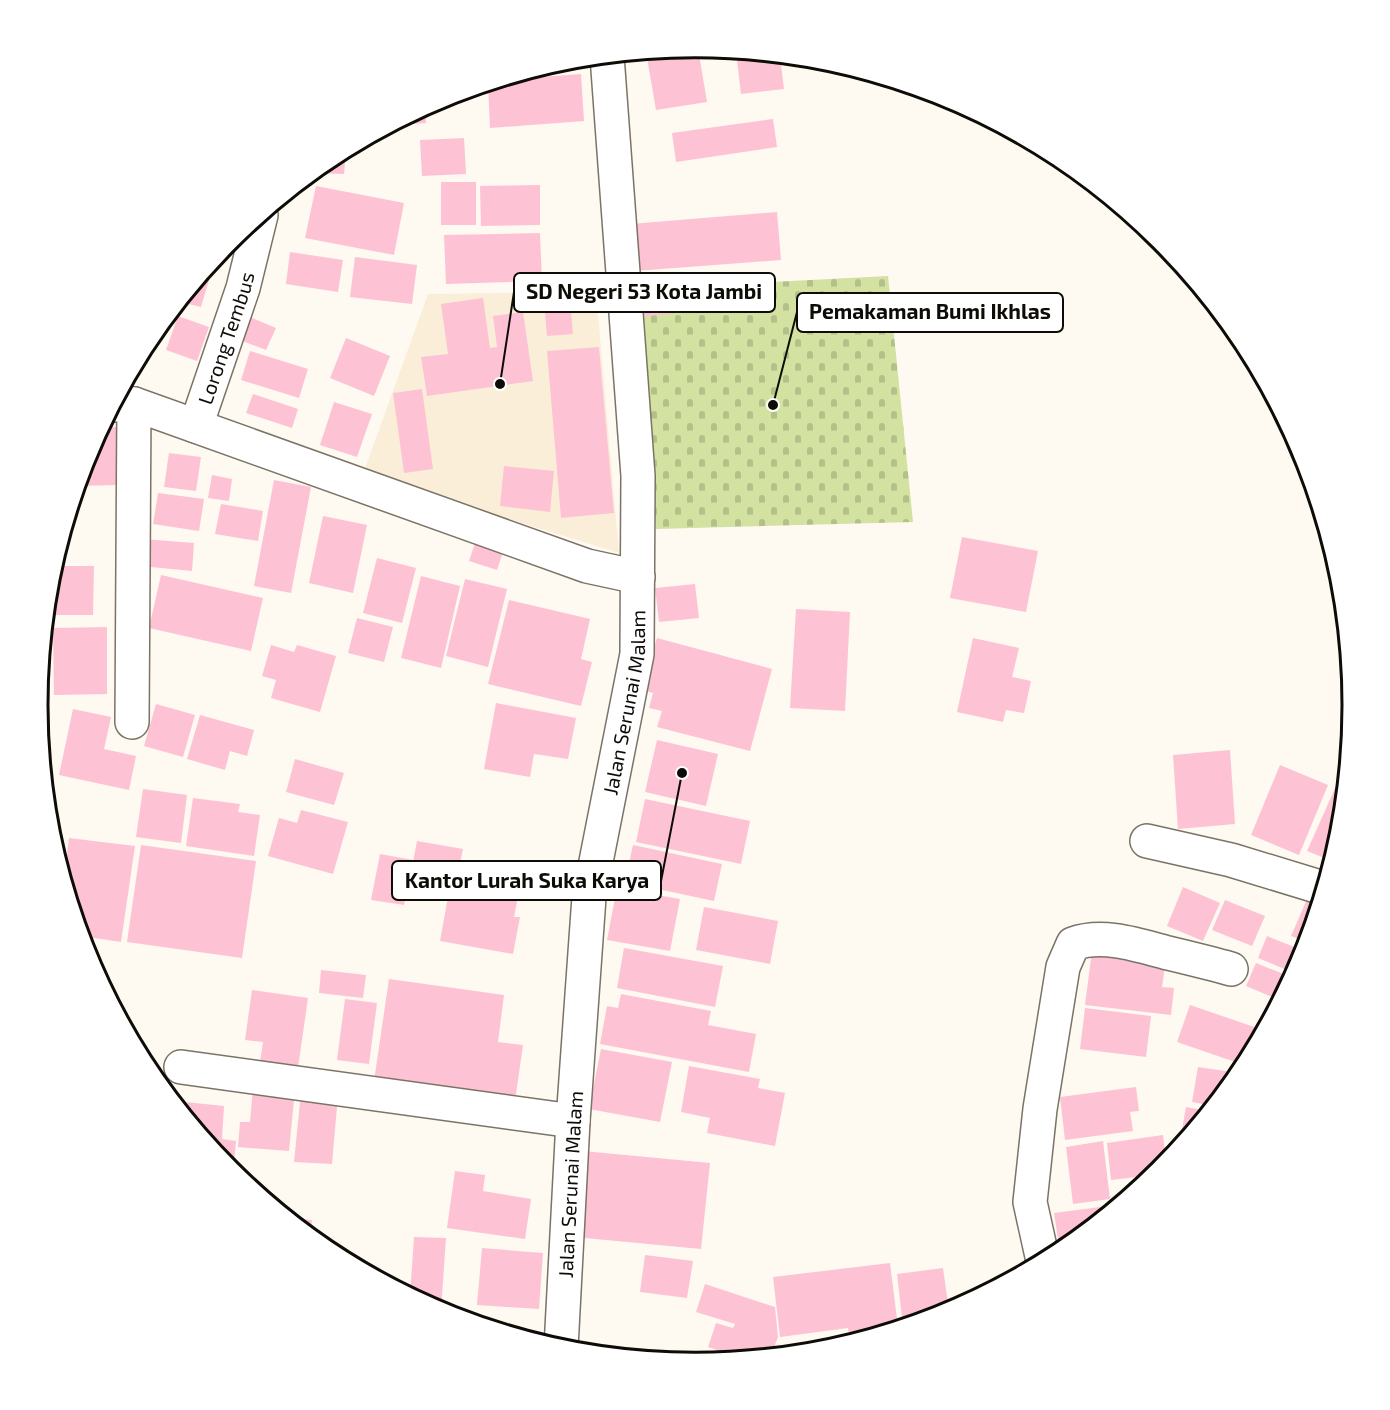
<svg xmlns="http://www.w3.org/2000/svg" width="1390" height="1410" font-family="'Exo 2',sans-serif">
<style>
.built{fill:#faeed9}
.cemetery{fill:url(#cemetery-stones)}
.building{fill:#fdc3d5}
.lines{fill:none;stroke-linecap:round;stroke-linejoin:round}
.minor-casing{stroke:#7a7366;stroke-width:36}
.minor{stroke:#fff;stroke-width:33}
.labels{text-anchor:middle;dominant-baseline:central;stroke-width:4.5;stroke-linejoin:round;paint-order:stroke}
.street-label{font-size:20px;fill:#0e0c07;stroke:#fff}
.rim{fill:none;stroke:#0e0c07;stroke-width:3}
.leader{fill:none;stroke:#0e0c07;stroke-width:2}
.callout-dot{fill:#0e0c07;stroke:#fff;stroke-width:2}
.callout{fill:#fff;stroke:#0e0c07;stroke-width:2}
.callout-label{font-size:21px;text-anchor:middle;font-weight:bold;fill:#0e0c07}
</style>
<defs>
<pattern id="cemetery-stones" width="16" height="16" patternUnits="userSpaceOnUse" patternTransform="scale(1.5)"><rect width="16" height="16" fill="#d3e1a1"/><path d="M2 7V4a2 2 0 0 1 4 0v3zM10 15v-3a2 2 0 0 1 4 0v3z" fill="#b4c089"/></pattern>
</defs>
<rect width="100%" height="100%" fill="#fef9f1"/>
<path class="built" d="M596,292L619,553L363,474L428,294Z"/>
<path class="cemetery" d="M888,276L913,522L656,529L634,289Z"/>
<g class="building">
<path d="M698,48L707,102L656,110L646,52Z"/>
<path d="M736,52L780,56L784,89L741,94Z"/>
<path d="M566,60L567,69L533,72L532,71Z"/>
<path d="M581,74L584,121L490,128L488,84L501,80Z"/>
<path d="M425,107L426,123L391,125Z"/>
<path d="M773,119L777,147L676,162L672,133Z"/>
<path d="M464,138L466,174L422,176L420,140Z"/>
<path d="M346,150L344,174L312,173L330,158Z"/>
<rect x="441" y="182" width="35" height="43"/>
<path d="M540,185V225L481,226L480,186Z"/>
<path d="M316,186L404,203L394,255L305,238Z"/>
<path d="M777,212L781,260L635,271L631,224Z"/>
<path d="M540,233L542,281L446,284L444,235Z"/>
<path d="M290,252L343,260L338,292L286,284Z"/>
<path d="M355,257L417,265L412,304L350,297Z"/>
<path d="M207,269L212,270L201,307L180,302Z"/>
<path d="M672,287L675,313L639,317L635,292Z"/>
<path d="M483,298L490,348L497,347L493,316L523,312L533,381L427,396L421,357L448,354L441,304Z"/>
<path d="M571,311L573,334L547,336L545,313Z"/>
<path d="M245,315L276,328L266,350L235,338Z"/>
<path d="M178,316L209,327L197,361L166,350Z"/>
<path d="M159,327L152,353L143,350L149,339Z"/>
<path d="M346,338L390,356L374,396L330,378Z"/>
<path d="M599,347L614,513L561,518L547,351Z"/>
<path d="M250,351L308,369L299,398L241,380Z"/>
<path d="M422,389L433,469L404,473L393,393Z"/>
<path d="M253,394L298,409L292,428L246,413Z"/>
<path d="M334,402L372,414L357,457L320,445Z"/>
<path d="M116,427L118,485L78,486L88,453L101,428Z"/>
<path d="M169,453L201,457L196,491L164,487Z"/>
<path d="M504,466L554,471L550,512L500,506Z"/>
<path d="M212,475L232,479L229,501L208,498Z"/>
<path d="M274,480L311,487L291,593L254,586Z"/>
<path d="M158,493L204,499L199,531L153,524Z"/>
<path d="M221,504L263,511L258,541L215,534Z"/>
<path d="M323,516L367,525L353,593L309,583Z"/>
<path d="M477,537L505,546L497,570L469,561Z"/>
<path d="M962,537L1038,551L1026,612L950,598Z"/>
<path d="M143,539L194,543L192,571L141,566Z"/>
<path d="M377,558L416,568L402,623L363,613Z"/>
<path d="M54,566H94L93,615H46L50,576Z"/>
<path d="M161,575L263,598L251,651L149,628Z"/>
<path d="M421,576L460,586L441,668L401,658Z"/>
<path d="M465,579L507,589L488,667L446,656Z"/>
<path d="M695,584L699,618L659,622L655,588Z"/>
<path d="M509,600L590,619L581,659L592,662L581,706L488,684Z"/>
<path d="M796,609L850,612L845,711L790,708Z"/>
<path d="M357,618L393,627L384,662L348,653Z"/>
<path d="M107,627V694L54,695L53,628Z"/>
<path d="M657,638L772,669L750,751L657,727L662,711L649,708L653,693L642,690Z"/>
<path d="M973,638L1019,648L1012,677L1031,681L1024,713L1006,710L1003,722L957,712Z"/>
<path d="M271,645L294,652L297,645L336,656L320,712L271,698L276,680L262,676Z"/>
<path d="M496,703L576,718L568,759L534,754L530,777L484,769Z"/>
<path d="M156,704L195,715L183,757L144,746Z"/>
<path d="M73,709L111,717L104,749L136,756L129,790L59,775Z"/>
<path d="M200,715L254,730L247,756L230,751L225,770L187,759Z"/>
<path d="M657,740L718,754L706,806L645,792Z"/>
<path d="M1230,750L1235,824L1178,829L1173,755Z"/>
<path d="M295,759L344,773L334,805L286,792Z"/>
<path d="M1280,765L1328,785L1299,855L1251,835Z"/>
<path d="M1336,786L1344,789L1340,834L1332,861L1307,851Z"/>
<path d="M143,789L187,795L181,843L136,837Z"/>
<path d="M193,798L240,804L238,812L260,815L254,856L186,846Z"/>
<path d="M645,799L750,821L741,864L636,842Z"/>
<path d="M301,810L348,822L333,874L268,856L279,818L297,823Z"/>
<path d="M69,838L135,846L121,942L81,936L64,878Z"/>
<path d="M417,841L463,849L460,863L452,862L445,895L408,888Z"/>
<path d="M141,845L256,861L242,958L127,942Z"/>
<path d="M633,845L722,864L714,901L625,882Z"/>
<path d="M380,854L413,860L404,905L371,900Z"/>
<path d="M454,864L522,876L514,917H520L513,954L440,941Z"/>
<path d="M1183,887L1220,903L1203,941L1167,926Z"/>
<path d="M617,888L680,899L670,951L607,940Z"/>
<path d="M1308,897L1319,902L1307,942L1291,936Z"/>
<path d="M1225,900L1265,916L1252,946L1212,930Z"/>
<path d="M704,907L778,921L770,964L696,950Z"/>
<path d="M1267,936L1304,951L1294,973L1258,958Z"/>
<path d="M624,948L723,966L715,1007L617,988Z"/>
<path d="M1092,951L1166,959L1162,987L1174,988L1171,1015L1085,1005Z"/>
<path d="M1256,963L1291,977L1279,1000L1246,986Z"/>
<path d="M321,970L366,975L363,998L319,993Z"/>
<path d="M389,979L504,995L498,1042L523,1045L515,1101L374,1081Z"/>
<path d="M252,990L308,998L298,1068L260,1062L263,1042L245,1040Z"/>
<path d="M621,994L711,1011L708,1025L756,1034L749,1072L600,1044L607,1006L618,1008Z"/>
<path d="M345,999L377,1003L369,1064L337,1060Z"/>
<path d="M1190,1005L1263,1030L1244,1065L1177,1042Z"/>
<path d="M1085,1008L1151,1016L1146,1057L1080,1049Z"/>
<path d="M601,1049L672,1062L660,1122L589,1109Z"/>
<path d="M689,1066L760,1079L758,1088L785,1093L775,1146L707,1133L710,1118L681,1112Z"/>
<path d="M1198,1067L1239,1073L1213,1106L1192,1102Z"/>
<path d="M253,1087L295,1090L289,1151L238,1147L240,1122H250Z"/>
<path d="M1136,1087L1139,1111L1130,1112L1133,1131L1065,1140L1060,1097Z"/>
<path d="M301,1092L338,1095L332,1164L294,1162Z"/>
<path d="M185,1102L224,1106L222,1139L236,1141L234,1163L223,1162L184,1113Z"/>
<path d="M1186,1107L1208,1111L1179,1146Z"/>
<path d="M1163,1135L1166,1162L1160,1170L1154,1175L1111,1180L1107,1143Z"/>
<path d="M1103,1141L1110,1199L1073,1204L1066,1147Z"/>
<path d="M583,1151L710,1163L701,1249L574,1237Z"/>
<path d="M455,1171L485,1175L483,1191L531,1199L525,1239L447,1228Z"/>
<path d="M1108,1206L1109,1212L1060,1252L1054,1213Z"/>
<path d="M289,1219L312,1220L310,1236L303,1230Z"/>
<path d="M414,1237L446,1238L441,1311L410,1295Z"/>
<path d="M482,1248L543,1253L539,1309L477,1305Z"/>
<path d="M645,1255L693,1261L687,1298L640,1292Z"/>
<path d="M890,1263L898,1327L850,1342L848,1328L780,1337L773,1277Z"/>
<path d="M943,1268L949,1311L903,1326L897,1274Z"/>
<path d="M705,1284L775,1307L778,1337L771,1355L741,1358L708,1347L716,1323L733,1328L735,1324L696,1312Z"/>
</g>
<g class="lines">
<defs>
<g id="minor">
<path d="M113,405L134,404L587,566L638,577"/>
<path id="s1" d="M196,426L243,288L261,215"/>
<path d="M132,722L134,404"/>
<path d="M1147,841L1231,860L1323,888"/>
<path d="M181,1067L573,1121"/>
<path d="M1043,1261L1030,1202L1040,1109L1063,967L1073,944C1103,933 1138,945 1168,953C1189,958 1210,963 1231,969"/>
<path id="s2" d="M561,1348L573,1121L589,897L637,654L638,476L607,56"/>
</g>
</defs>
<use href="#minor" class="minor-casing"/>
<use href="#minor" class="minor"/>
</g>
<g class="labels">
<g class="street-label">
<text stroke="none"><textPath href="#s1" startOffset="93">Lorong Tembus</textPath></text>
<text stroke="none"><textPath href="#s2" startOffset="650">Jalan Serunai Malam</textPath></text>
<text stroke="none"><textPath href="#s2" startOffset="164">Jalan Serunai Malam</textPath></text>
</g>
</g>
<path d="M0 0H1390V1410H0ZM48 705a647 647 0 1 1 1294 0a647 647 0 1 1-1294 0Z" fill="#fff" fill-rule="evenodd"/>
<path class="rim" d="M48 705a647 647 0 1 1 1294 0a647 647 0 1 1-1294 0Z"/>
<path class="leader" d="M500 384L514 292M773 405L797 312M682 773L661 881"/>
<g class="callout-dot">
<circle cx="500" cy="384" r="6"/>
<circle cx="773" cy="405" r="6"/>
<circle cx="682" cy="773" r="6"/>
</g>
<g class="callout">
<rect x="514" y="273" width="261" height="39" rx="6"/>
<rect x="797" y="293" width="266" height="39" rx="6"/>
<rect x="392" y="861" width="269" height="39" rx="6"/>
</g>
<g class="callout-label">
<text x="644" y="299">SD Negeri 53 Kota Jambi</text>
<text x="930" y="319">Pemakaman Bumi Ikhlas</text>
<text x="527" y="888">Kantor Lurah Suka Karya</text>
</g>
</svg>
